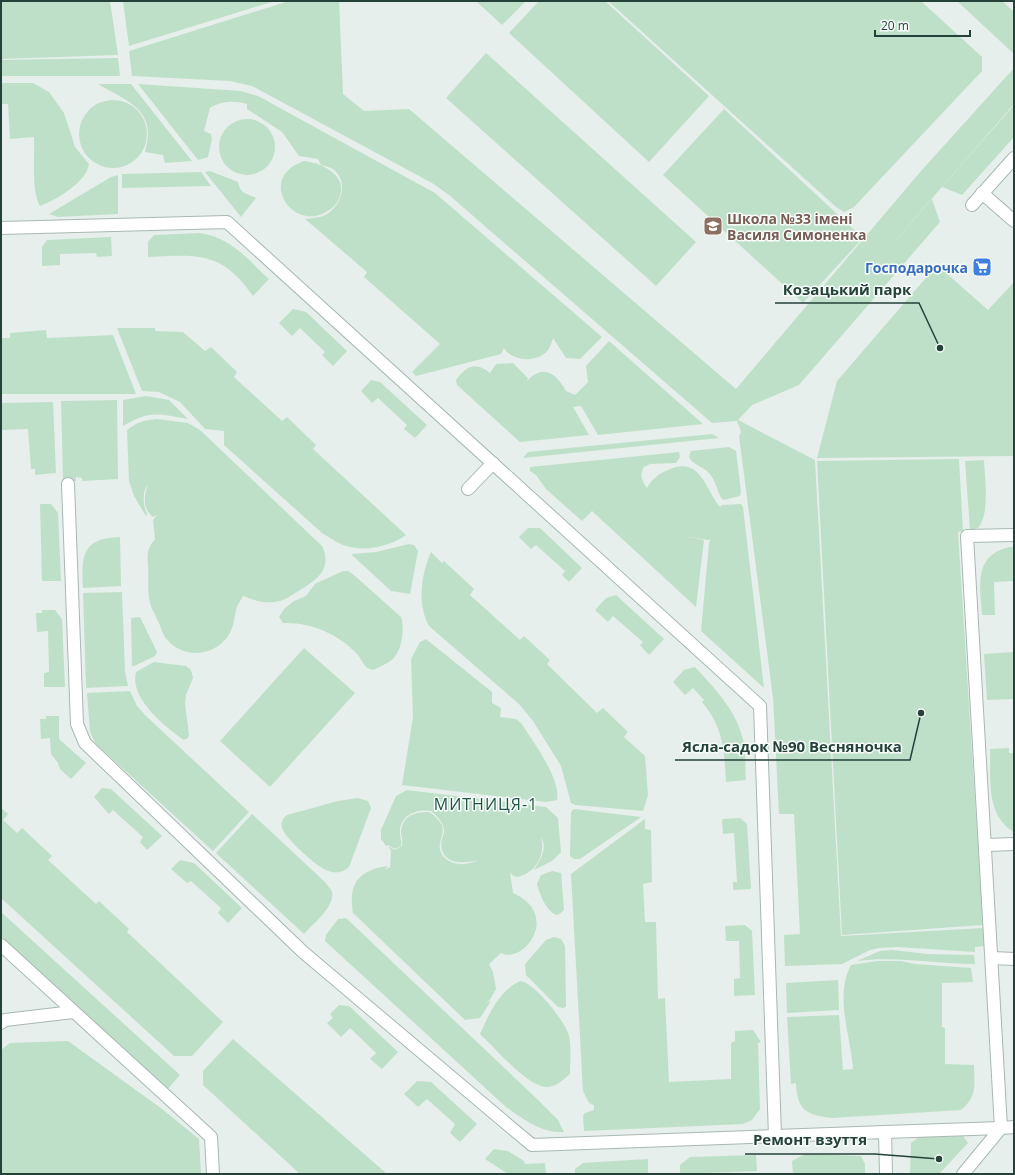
<svg xmlns="http://www.w3.org/2000/svg" width="1015" height="1175" font-family="'Open Sans',sans-serif">
<style>
.green{fill:#bfe0c8}
.lines{fill:none;stroke-linecap:round;stroke-linejoin:round}
.lane-casing{stroke:#a8b8b2;stroke-width:14}
.lane{stroke:#fff;stroke-width:12}
.labels{text-anchor:middle;dominant-baseline:central;stroke-width:3;stroke-linejoin:round;paint-order:stroke}
.education-label{font-size:14px;font-weight:bold;fill:#785e54;stroke:#f7fbf9;text-anchor:start}
.shop-label{font-size:14px;font-weight:bold;fill:#366cbe;stroke:#f7fbf9;text-anchor:end}
.quarter-label{font-size:16px;letter-spacing:1px;fill:#1f5548;stroke:#f7fbf9}
.leader{fill:none;stroke:#24423a;stroke-width:1.5}
.callout-dot{fill:#24423a;stroke:#f7fbf9;stroke-width:1.5}
.callout-label{font-size:15px;text-anchor:middle;font-weight:bold;fill:#24423a;stroke:#f7fbf9;stroke-width:3;stroke-linejoin:round;paint-order:stroke}
</style>
<rect width="100%" height="100%" fill="#e6efeb"/>
<g class="green">
<path d="M1,1H110L118,55L1,59Z"/>
<path d="M123,1H275L129,46Z"/>
<path d="M289,1H339L343,94L364,111L409,109L736,389L921,171L1014,68V104L882,256L932,199L940,222L799,385L752,405L738,420L815,460L841,936L983,928L985,946L975,947V952L897,947L879,948L870,950L842,964L785,966L784,935L800,934L794,814H779L773,698L739,436L741,432L737,421L712,423L449,195L432,183L252,86L230,81L132,76L129,51Z"/>
<path d="M476,1H526L502,25Z"/>
<path d="M539,1H605L709,96L649,162L509,33Z"/>
<path d="M608,1H921L982,57V71L854,207L844,212L836,207Z"/>
<path d="M957,1H1002L1014,12V54Z"/>
<path d="M486,53L696,242L656,286L446,98Z"/>
<path d="M118,58L120,76H1V60Z"/>
<path d="M1,83H33L49,92L64,113L75,147L89,164C87,182 56,200 40,206C31,190 35,157 34,137L10,139L8,104H1Z"/>
<path d="M98,84H131L192,161L165,163L163,155L145,152C158,110 128,102 98,84Z"/>
<path d="M138,84L241,91L258,96L435,193L602,337L580,359L566,358L553,338C552,342 550,347 548,350C538,363 512,362 504,348L501,354L416,376L412,372L440,344L364,277L367,272L305,219C310,218 318,218 323,216C341,209 350,182 333,169C330,167 325,166 321,165L318,159L299,156L282,132L247,109V104C234,100 220,101 210,108L204,131L211,134L212,139L208,157L198,160Z"/>
<circle cx="113" cy="134" r="34"/>
<path d="M1014,105V137L962,195L942,187Z"/>
<path d="M724,109L863,238L803,303L663,175Z"/>
<circle cx="247" cy="147" r="28"/>
<path d="M304,161C325,163 353,179 336,204C333,208 329,210 324,213C291,230 257,177 304,161Z"/>
<path d="M210,171L238,182C240,194 248,194 256,198L241,217L205,172Z"/>
<path d="M201,172L211,186L122,188V174Z"/>
<path d="M118,175V214L58,217L49,214L111,177Z"/>
<path d="M200,233C232,238 247,259 269,279L253,296C223,252 198,254 148,257V242L154,235Z"/>
<path d="M111,237L112,256L97,257L96,253L60,254V265L42,266V247L47,240Z"/>
<path d="M937,265L988,310L1014,282V456L817,458L837,381Z"/>
<path d="M293,309L306,312L347,351L333,366L322,355L325,352L300,328L292,336L279,323Z"/>
<path d="M117,328H155V331L183,332L205,351L211,347L237,372L234,377L282,421L287,417L316,445L313,449L406,535C391,546 368,551 350,547C340,545 330,538 322,533L224,445V431L205,429L180,402L159,392L142,391Z"/>
<path d="M46,330L47,338L113,335L136,394H1V338H10V333Z"/>
<path d="M609,341L703,424L598,435L581,406L573,407L589,435L520,442L457,385L456,380C466,366 476,361 490,373L496,364L513,363L528,378L527,381C543,363 557,374 566,391L575,395L588,382L586,366Z"/>
<path d="M371,380L380,382L427,425L415,438L404,429L407,425L378,398L372,403L361,391Z"/>
<path d="M146,396L169,400L188,419C157,414 151,410 123,426V400Z"/>
<path d="M117,400L118,479L82,481V478L76,477V481H63L61,401Z"/>
<path d="M53,402L56,473L35,475V469H31L28,429L1,430V403Z"/>
<path d="M157,419L188,423L200,430L322,546C332,568 319,578 302,589C295,593 287,599 280,601C267,604 255,601 243,596C241,600 237,605 236,610C234,621 233,631 225,640C209,657 184,657 168,641C162,635 161,626 157,619C155,614 151,608 150,603C147,590 149,579 148,567C147,554 147,549 155,539L153,520L157,515L153,517C142,508 144,495 148,484C142,491 143,505 147,514L146,516L134,496L129,481L127,430C137,422 145,420 157,419Z"/>
<path d="M712,434L719,438L523,458L528,452Z"/>
<path d="M729,447L736,451L741,492L740,496L724,500L721,498C717,489 715,479 708,472C702,466 693,465 689,457L691,451Z"/>
<path d="M679,452L680,457L676,463L650,464L644,467C639,475 642,481 647,488C652,479 658,474 668,470C701,455 705,490 720,507L722,505L741,504L743,507L764,688L701,631L709,543L712,537L711,540H708L684,536L704,540L696,607L592,511L582,521L546,489L536,475L530,471V467Z"/>
<path d="M959,459L963,531L958,532L983,925L842,935L817,461Z"/>
<path d="M984,460C985,479 990,514 978,528L970,530L965,461Z"/>
<path d="M40,504H51L58,513L61,581H42Z"/>
<path d="M528,528H540L582,568L569,582L562,575L565,571L536,545L531,549L519,537Z"/>
<path d="M120,537L121,586L83,588C81,556 82,538 120,537Z"/>
<path d="M409,544L414,545L418,551L410,594L391,591L351,554L376,552Z"/>
<path d="M1009,547H1014V581L994,582L995,615H982C980,586 973,556 1009,547Z"/>
<path d="M431,552L442,563L444,561L474,589L470,595L520,640L524,636L550,660L547,664L597,713L603,708L628,732L624,737L645,756L648,795L643,811L575,805L571,803L561,766L533,721L519,704L429,626C417,604 421,575 431,552Z"/>
<path d="M343,571H348L355,576L401,617C405,629 402,650 393,659C387,664 379,667 373,670L367,668C363,664 361,659 358,655C339,634 311,622 283,623L279,617L284,609L294,601L306,596L315,584Z"/>
<path d="M122,592L125,672L128,686L86,688L83,593Z"/>
<path d="M616,595L664,639L649,655L640,645L643,642L613,616L608,622L595,610L606,598Z"/>
<path d="M42,610H55L62,619L65,687H44V673L49,672L48,631L37,632L36,613H42Z"/>
<path d="M140,617L157,652L155,656L134,666H132L131,618Z"/>
<path d="M426,639L492,692V703L501,708L500,717L516,719L521,723C533,742 561,778 557,800L546,802L402,785L413,717L411,659L420,642Z"/>
<path d="M304,648L355,693L270,787L220,741Z"/>
<path d="M1014,652V699L987,700L984,654Z"/>
<path d="M154,662L186,666L191,670L193,678L186,695L185,703L189,735L188,738L184,740C165,727 129,698 136,672Z"/>
<path d="M695,667C716,690 738,712 744,744C746,755 745,768 746,780L726,782C724,749 724,729 702,702L704,700L693,688L685,695L673,682L684,670Z"/>
<path d="M130,691L137,706L145,715L249,812L213,851L96,744L90,732L87,693Z"/>
<path d="M46,716H59V739L86,763L71,779L60,769L58,763L51,754L50,738L41,739L40,719H46Z"/>
<path d="M1009,748V753H1014V832C985,815 991,778 990,749Z"/>
<path d="M102,788L111,789L162,836L147,850L140,842L143,837L113,810L109,814L94,797Z"/>
<path d="M407,790L546,807L558,818L561,852L552,861L534,870C540,860 548,849 541,837C546,855 536,873 517,877L512,875L510,872L513,893C562,915 523,965 501,953L489,964L493,972L496,989L489,1001L485,1004L491,1001L480,1018L465,1020L353,913C348,883 359,870 388,866L385,870L390,867L391,851L388,846L395,850L402,846C403,842 402,838 401,834C401,816 414,812 429,812C434,815 439,820 442,825C445,834 438,841 440,850C445,866 466,867 478,860C464,864 442,865 441,844C441,839 445,834 444,829C443,822 436,815 431,811C416,808 399,816 400,833C400,838 402,841 401,846L395,849L388,845L386,846L381,839V830L396,796Z"/>
<path d="M358,798L368,801L371,808L349,867C343,873 334,874 326,870C316,866 285,838 282,828C281,824 282,822 283,819L287,815L338,801Z"/>
<path d="M1,808L8,814L3,820L17,833L22,828L52,856L48,860L96,904L99,901L129,929L127,932L223,1022L192,1056H174L1,898Z"/>
<path d="M574,809L641,817L580,859H574L570,856L571,812Z"/>
<path d="M252,814L325,882C327,885 331,889 332,892C335,907 313,924 304,934L216,853Z"/>
<path d="M740,818L747,824L751,889L733,890V882H737L734,833L723,834L722,819Z"/>
<path d="M645,819V829L651,830L652,882L643,884L645,922H656L658,999L665,998L669,1082L731,1079V1043L735,1041V1031L753,1030L761,1042L758,1043L760,1109L752,1120L743,1124L584,1131L583,1116L585,1113L594,1110V1105L589,1103L583,1091L571,874Z"/>
<path d="M180,860L194,863L242,908L228,923L218,913L221,908L191,881L187,883L171,869Z"/>
<path d="M552,871L561,873L564,910L561,913L557,915C547,913 539,893 537,884L541,875Z"/>
<path d="M1,912L180,1075L166,1091L1,936Z"/>
<path d="M346,918L535,1097L558,1120L564,1132C541,1133 525,1120 506,1107L325,941L326,935L338,919Z"/>
<path d="M745,925L752,931L755,995L734,996V979L740,978L739,941H726L725,926Z"/>
<path d="M554,937L561,939L565,946L566,1006L564,1008L558,1007L526,975L525,964L546,940Z"/>
<path d="M892,950L928,954L974,955L975,964C935,964 896,956 857,961L880,951Z"/>
<path d="M877,961H901L915,964L971,968L973,982L942,983V1027L945,1028V1064L974,1065C974,1085 978,1096 961,1110L832,1118C807,1115 797,1111 796,1083L791,1084L787,1017L839,1015L843,1070L853,1069C851,1036 834,997 851,965Z"/>
<path d="M838,980L839,1010L787,1013L786,983Z"/>
<path d="M520,981C535,983 563,1019 568,1033C572,1042 570,1063 570,1074C563,1080 556,1087 546,1087C527,1086 494,1047 480,1034C489,1014 499,991 520,981Z"/>
<path d="M339,1005L349,1006L398,1052L382,1069L370,1059L376,1053L350,1028L341,1037L327,1023L333,1018L330,1014Z"/>
<path d="M233,1039L387,1174H300L203,1085V1071Z"/>
<path d="M68,1041L162,1109L199,1139L201,1174H1V1050L10,1043Z"/>
<path d="M417,1081L431,1082L477,1124L460,1142L450,1133L455,1124L427,1099L418,1107L404,1094Z"/>
<path d="M963,1136L968,1143L939,1174H910L911,1143L919,1137Z"/>
<path d="M494,1149L508,1151L524,1161L525,1164L545,1163L546,1174H508L485,1159Z"/>
<path d="M805,1154L861,1156L865,1164V1174H793L792,1161Z"/>
<path d="M756,1155L757,1171L680,1174V1165L690,1157Z"/>
<path d="M648,1159V1174H575V1169L583,1163Z"/>
</g>
<g class="lines">
<defs>
<g id="lane">
<path d="M982,193L1014,221"/>
<path d="M972,205L1014,158"/>
<path d="M1,228L227,222L760,706L775,1136"/>
<path d="M68,484L77,724L85,743L303,952L508,1125L532,1145L885,1132L886,1174"/>
<path d="M468,489L493,463"/>
<path d="M986,845L1014,844"/>
<path d="M1,945L211,1137L213,1174"/>
<path d="M993,958L1014,959"/>
<path d="M1,1023L5,1020L73,1012"/>
<path d="M885,1132L1001,1128L967,536L1014,535"/>
<path d="M963,1174L1001,1128L1014,1127"/>
</g>
</defs>
<use href="#lane" class="lane-casing"/>
<use href="#lane" class="lane"/>
</g>
<defs>
<symbol id="school-square" viewBox="-11 -11 22 22"><rect x="-9" y="-9" width="18" height="18" rx="4" fill="#8d6e63" stroke="#f7fbf9"/><path d="M0-5L7-2L0 1L-7-2ZM-4 1L0 2.5L4 1V4Q0 6-4 4Z" fill="#fff"/></symbol>
<symbol id="supermarket-square" viewBox="-11 -11 22 22"><rect x="-9" y="-9" width="18" height="18" rx="4" fill="#3f7fe0" stroke="#f7fbf9"/><path d="M-6-5.5h2.5l.6 2H6L4.5 2H-2.5L-4.4-4H-6ZM-1.5 3.2a1.3 1.3 0 1 0 .1 0ZM3 3.2a1.3 1.3 0 1 0 .1 0Z" fill="#fff"/></symbol>
</defs>
<g fill-rule="evenodd">
<use href="#school-square" x="702" y="215" width="22" height="22"/>
<use href="#supermarket-square" x="971" y="256" width="22" height="22"/>
</g>
<g class="labels">
<g class="education-label">
<text x="727" y="218">Школа №33 імені<tspan x="727" dy="16">Василя Симоненка</tspan></text>
</g>
<g class="shop-label">
<text x="968" y="267">Господарочка</text>
</g>
<g class="quarter-label">
<text x="486" y="804">МИТНИЦЯ-1</text>
</g>
</g>
<path class="leader" d="M940 348L919 303H775M921 713L910 760H675M939 1159L875 1154H745"/>
<g class="callout-dot">
<circle cx="940" cy="348" r="4"/>
<circle cx="921" cy="713" r="4"/>
<circle cx="939" cy="1159" r="4"/>
</g>
<g class="callout-label">
<text x="847" y="295">Козацький парк</text>
<text x="792" y="752">Ясла-садок №90 Весняночка</text>
<text x="810" y="1145">Ремонт взуття</text>
</g>
<rect width="1015" height="1175" fill="none" stroke="#24423a" stroke-width="4"/>
<path d="M875 30v6h95v-6" fill="none" stroke="#24423a" stroke-width="2"/>
<text x="881" y="30" font-size="12" fill="#24423a" stroke="#f7fbf9" stroke-width="3" paint-order="stroke">20 m</text>
</svg>
